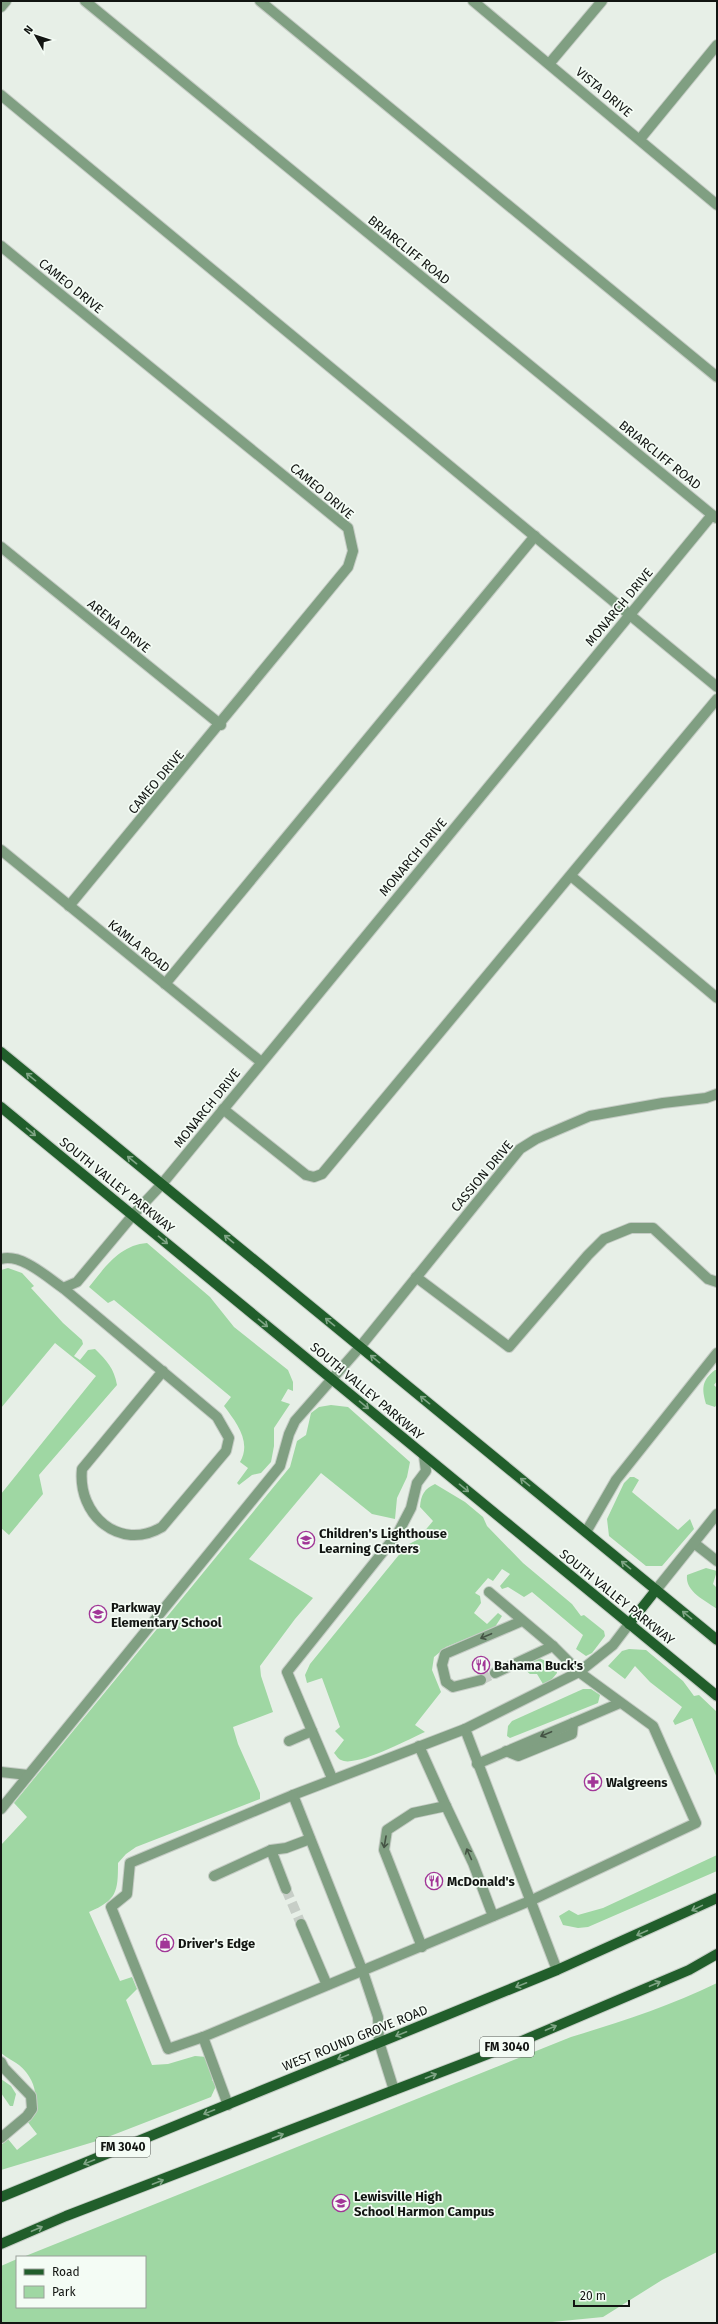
<svg xmlns="http://www.w3.org/2000/svg" width="718" height="2324" font-family="'Fira Sans',sans-serif">
<style>
.green{fill:#9fd7a3}
.lines{fill:none;stroke-linecap:round;stroke-linejoin:round}
.minor-tunnel{stroke:#c7cec7;stroke-width:10;stroke-dasharray:10 5;stroke-linecap:butt}
.minor-casing{stroke:#c5ccc5;stroke-width:12}
.major-casing{stroke:#c5ccc5;stroke-width:12}
.minor{stroke:#809f82;stroke-width:10}
.major{stroke:#215e2b;stroke-width:10}
.oneway{stroke:#80a586}
.oneway2{stroke:#445344}
.labels{text-anchor:middle;dominant-baseline:central;stroke-width:3.5;stroke-linejoin:round;paint-order:stroke}
.shield{fill:#f4fcf5;stroke:#565a56;stroke-width:1}
.shield-label{font-size:12px;font-weight:bold;fill:#121512}
.street-label{font-size:13px;fill:#121512;stroke:#f4fcf5}
.poi-label{font-size:13px;font-weight:bold;fill:#121512;stroke:#f4fcf5;text-anchor:start}
</style>
<rect width="100%" height="100%" fill="#e7efe7"/>
<g class="green">
<path d="M147,1243L210,1297L234,1327L288,1370L293,1382V1391L288,1389L281,1401L290,1404L274,1428V1446L271,1462L261,1473L252,1475L239,1485L237,1483L248,1468L240,1462C252,1442 236,1422 224,1406L231,1397L114,1300L108,1303L89,1287C105,1267 120,1245 147,1243Z"/>
<path d="M8,1268L22,1273L34,1286L31,1288L63,1323L82,1340L83,1344L74,1356L80,1360L88,1350L95,1349C107,1361 114,1368 117,1385L39,1475L43,1494L9,1535L1,1528V1494L96,1376L55,1343L1,1408V1270Z"/>
<path d="M715,1370H717V1381L714,1385L717,1388V1404L715,1407L706,1404C702,1389 701,1381 715,1370Z"/>
<path d="M331,1405L348,1407L410,1462L407,1477L397,1498L395,1519L372,1514L321,1473L249,1559L313,1598L295,1619L260,1666L261,1676L273,1712L233,1727L238,1744L260,1793V1799L136,1847L126,1854L118,1863C118,1892 117,1900 89,1912L120,1981L132,1977L137,1989L126,2000L152,2065L168,2064L195,2056L207,2057L215,2075L212,2080L216,2086L211,2097L100,2140L1,2170V2145L8,2139L17,2150L37,2134L27,2121C40,2103 38,2081 19,2065C14,2061 7,2058 1,2053V1845L27,1817L14,1803L290,1467L297,1441L306,1435L311,1413L319,1407Z"/>
<path d="M630,1477H634L639,1480L632,1492L678,1530L690,1519L694,1529L662,1566H646L609,1536L607,1519L624,1483Z"/>
<path d="M435,1484L465,1502L483,1517L487,1526L523,1563L572,1604L581,1616L584,1615L604,1631L605,1636L592,1653L586,1656L576,1649L583,1635L532,1592L524,1597L508,1587L502,1589L500,1586L510,1574L502,1569L493,1581L488,1578L475,1593L480,1596L481,1603L474,1613L487,1624L498,1613L502,1616L495,1627L446,1647L434,1657L432,1670L441,1692L415,1725L425,1732C409,1739 355,1768 341,1760C338,1759 336,1755 334,1753L344,1740L335,1731L340,1727L322,1678L307,1683L305,1675L310,1664L407,1545L417,1540L433,1521L420,1507C421,1495 424,1489 435,1484Z"/>
<path d="M706,1568L717,1571L713,1584L717,1588V1609C705,1600 685,1592 687,1575Z"/>
<path d="M629,1649L646,1650L683,1681L694,1696L699,1695L717,1712V1778L692,1718L675,1725L673,1721L682,1707L650,1682L635,1666L625,1679L608,1666L622,1651Z"/>
<path d="M531,1654L556,1666L557,1673L548,1684H543L537,1674H530L518,1664Z"/>
<path d="M583,1689H591L600,1695L598,1703L510,1738L507,1736L508,1726L512,1721Z"/>
<path d="M717,1855V1871L588,1927L578,1928L563,1925L559,1916L569,1910L578,1915L603,1908Z"/>
<path d="M717,1983V2252L662,2280L603,2317L542,2323H1V2266L17,2259V2307H145V2257H23L571,2037C621,2022 670,2006 717,1983Z"/>
<path d="M1,2079L11,2086L16,2094L13,2106H10L1,2093Z"/>
</g>
<g class="lines">
<g class="minor-tunnel">
<path d="M481,1680L495,1673"/>
<path d="M286,1889L301,1924"/>
</g>
<defs>
<g id="minor">
<path d="M85,1L716,518"/>
<path d="M260,1L717,377"/>
<path d="M473,1L717,205"/>
<path d="M1,7L6,1"/>
<path d="M549,64L602,1"/>
<path d="M1,95L717,687"/>
<path d="M640,139L717,45"/>
<path d="M1,246L348,528L353,551L348,567L69,906"/>
<path d="M1,547L221,725"/>
<path d="M1,850L261,1062"/>
<path d="M571,876L717,998"/>
<path d="M165,984L535,536"/>
<path d="M223,1109L306,1175L314,1177L322,1174L717,699"/>
<path d="M1,1259C21,1253 47,1277 63,1288L77,1282L133,1215L162,1184L712,515"/>
<path d="M416,1277L509,1347L588,1255L604,1239L631,1228H653L708,1279L717,1282"/>
<path d="M63,1288L217,1417L229,1438L226,1451L162,1527C120,1552 77,1515 82,1469L163,1371"/>
<path d="M586,1532L616,1480L717,1353"/>
<path d="M694,1543L717,1561"/>
<path d="M656,1590L717,1514"/>
<path d="M495,1673L553,1646"/>
<path d="M481,1680L453,1687L446,1682L442,1665L445,1654L522,1621"/>
<path d="M289,1741L312,1731"/>
<path d="M419,1746L446,1806"/>
<path d="M506,1751L518,1756L572,1734L573,1723"/>
<path d="M477,1764L620,1703"/>
<path d="M1,1772L28,1775"/>
<path d="M332,1778L287,1672L398,1533L411,1508L417,1483L426,1471L424,1456"/>
<path d="M1,1809L280,1466L289,1434L295,1421L360,1347L520,1149L536,1139L590,1116L663,1103L706,1098L717,1094"/>
<path d="M271,1850L286,1889"/>
<path d="M214,1876L271,1850L286,1848L310,1839"/>
<path d="M301,1924L327,1985"/>
<path d="M422,1947L384,1850L387,1830L413,1813L446,1806L473,1863L493,1916"/>
<path d="M557,1970L465,1729L579,1672L613,1645L629,1624"/>
<path d="M203,2037L532,1900L696,1823L653,1726L579,1672L553,1646L489,1592"/>
<path d="M1,2062L4,2068L31,2096L32,2109L27,2116L1,2138"/>
<path d="M394,2090L379,2042L378,2017L363,1972L293,1795L465,1729"/>
<path d="M228,2105L203,2037L168,2049L111,1907L127,1894L130,1863L293,1795"/>
</g>
<g id="major">
<path d="M1,1052L717,1640"/>
<path d="M1,1107L717,1696"/>
<path d="M629,1624L656,1590"/>
<path d="M1,2197L557,1970L717,1898"/>
<path d="M1,2244L66,2216L517,2043L689,1970L717,1954"/>
</g>
</defs>
<use href="#minor" class="minor-casing"/>
<use href="#major" class="major-casing"/>
<use href="#minor" class="minor"/>
<use href="#major" class="major"/>
</g>
<defs><path id="oneway-shaft" d="M-6 0H5M1.5-3L5.5 0L1.5 3" fill="none" stroke-width="1.6" stroke-linecap="round" stroke-linejoin="round"/></defs>
<g class="oneway">
<use href="#oneway-shaft" transform="translate(31 1077) rotate(-141)"/>
<use href="#oneway-shaft" transform="translate(31 1132) rotate(40)"/>
<use href="#oneway-shaft" transform="translate(132 1160) rotate(-141)"/>
<use href="#oneway-shaft" transform="translate(229 1239) rotate(-141)"/>
<use href="#oneway-shaft" transform="translate(163 1240) rotate(39)"/>
<use href="#oneway-shaft" transform="translate(330 1322) rotate(-141)"/>
<use href="#oneway-shaft" transform="translate(263 1323) rotate(39)"/>
<use href="#oneway-shaft" transform="translate(375 1359) rotate(-141)"/>
<use href="#oneway-shaft" transform="translate(425 1400) rotate(-141)"/>
<use href="#oneway-shaft" transform="translate(364 1405) rotate(40)"/>
<use href="#oneway-shaft" transform="translate(525 1482) rotate(-141)"/>
<use href="#oneway-shaft" transform="translate(464 1488) rotate(39)"/>
<use href="#oneway-shaft" transform="translate(626 1565) rotate(-141)"/>
<use href="#oneway-shaft" transform="translate(687 1615) rotate(-141)"/>
<use href="#oneway-shaft" transform="translate(697 1908) rotate(154)"/>
<use href="#oneway-shaft" transform="translate(642 1933) rotate(156)"/>
<use href="#oneway-shaft" transform="translate(655 1984) rotate(-23)"/>
<use href="#oneway-shaft" transform="translate(521 1985) rotate(158)"/>
<use href="#oneway-shaft" transform="translate(551 2028) rotate(-23)"/>
<use href="#oneway-shaft" transform="translate(401 2034) rotate(158)"/>
<use href="#oneway-shaft" transform="translate(343 2057) rotate(158)"/>
<use href="#oneway-shaft" transform="translate(431 2076) rotate(-21)"/>
<use href="#oneway-shaft" transform="translate(209 2112) rotate(158)"/>
<use href="#oneway-shaft" transform="translate(278 2136) rotate(-21)"/>
<use href="#oneway-shaft" transform="translate(89 2162) rotate(158)"/>
<use href="#oneway-shaft" transform="translate(158 2182) rotate(-21)"/>
<use href="#oneway-shaft" transform="translate(37 2229) rotate(-23)"/>
</g>
<g class="oneway2">
<use href="#oneway-shaft" transform="translate(486 1636) rotate(157)"/>
<use href="#oneway-shaft" transform="translate(546 1734) rotate(157)"/>
<use href="#oneway-shaft" transform="translate(385 1842) rotate(100)"/>
<use href="#oneway-shaft" transform="translate(469 1854) rotate(-114)"/>
</g>
<defs>
<symbol id="school-ring" viewBox="-11 -11 22 22"><circle r="9.5" fill="#f4fcf5" stroke="#a13697" stroke-width="1.5"/><path d="M0-5L7-2L0 1L-7-2ZM-4 1L0 2.5L4 1V4Q0 6-4 4Z" fill="#a13697"/></symbol>
<symbol id="restaurant-ring" viewBox="-11 -11 22 22"><circle r="9.5" fill="#f4fcf5" stroke="#a13697" stroke-width="1.5"/><path d="M-5-6h1v4h1v-4h1v4h1v-4h1v5L-1.5 .5V6h-2V.5L-5-1ZM5-6V6H3V1.5H1.5Q1.5-4 5-6Z" fill="#a13697"/></symbol>
<symbol id="pharmacy-ring" viewBox="-11 -11 22 22"><circle r="9.5" fill="#f4fcf5" stroke="#a13697" stroke-width="1.5"/><path d="M-2-6h4v4h4v4h-4v4h-4v-4h-4v-4h4Z" fill="#a13697"/></symbol>
<symbol id="shop-ring" viewBox="-11 -11 22 22"><circle r="9.5" fill="#f4fcf5" stroke="#a13697" stroke-width="1.5"/><path d="M-5-2.5h2.3a2.7 3.5 0 0 1 5.4 0H5L5.5 6h-11ZM-1.5-2.5h3a1.5 2.3 0 0 0-3 0Z" fill="#a13697"/></symbol>
</defs>
<g fill-rule="evenodd">
<use href="#school-ring" x="296" y="1530" width="20" height="20"/>
<use href="#school-ring" x="88" y="1604" width="20" height="20"/>
<use href="#restaurant-ring" x="471" y="1655" width="20" height="20"/>
<use href="#pharmacy-ring" x="583" y="1772" width="20" height="20"/>
<use href="#restaurant-ring" x="424" y="1871" width="20" height="20"/>
<use href="#shop-ring" x="155" y="1933" width="20" height="20"/>
<use href="#school-ring" x="331" y="2193" width="20" height="20"/>
</g>
<g class="labels">
<g class="shield">
<rect x="480" y="2037" width="54" height="20" rx="3"/>
<rect x="96" y="2137" width="54" height="20" rx="3"/>
</g>
<g class="shield-label">
<text x="507" y="2047">FM 3040</text>
<text x="123" y="2147">FM 3040</text>
</g>
<g class="street-label">
<text transform="translate(604 92) rotate(40)">VISTA DRIVE</text>
<text transform="translate(409 250) rotate(39)">BRIARCLIFF ROAD</text>
<text transform="translate(71 286) rotate(39)">CAMEO DRIVE</text>
<text transform="translate(660 455) rotate(39)">BRIARCLIFF ROAD</text>
<text transform="translate(322 491) rotate(40)">CAMEO DRIVE</text>
<text transform="translate(619 607) rotate(-50)">MONARCH DRIVE</text>
<text transform="translate(119 626) rotate(39)">ARENA DRIVE</text>
<text transform="translate(156 782) rotate(-50)">CAMEO DRIVE</text>
<text transform="translate(413 857) rotate(-50)">MONARCH DRIVE</text>
<text transform="translate(139 946) rotate(39)">KAMLA ROAD</text>
<text transform="translate(207 1108) rotate(-51)">MONARCH DRIVE</text>
<text transform="translate(482 1176) rotate(-50)">CASSION DRIVE</text>
<text transform="translate(117 1185) rotate(39)">SOUTH VALLEY PARKWAY</text>
<text transform="translate(367 1391) rotate(40)">SOUTH VALLEY PARKWAY</text>
<text transform="translate(617 1597) rotate(39)">SOUTH VALLEY PARKWAY</text>
<text transform="translate(355 2038) rotate(-22)">WEST ROUND GROVE ROAD</text>
</g>
<g class="poi-label">
<text x="319" y="1533">Children's Lighthouse<tspan x="319" dy="15">Learning Centers</tspan></text>
<text x="111" y="1607">Parkway<tspan x="111" dy="15">Elementary School</tspan></text>
<text x="494" y="1665">Bahama Buck's</text>
<text x="606" y="1782">Walgreens</text>
<text x="447" y="1881">McDonald's</text>
<text x="178" y="1943">Driver's Edge</text>
<text x="354" y="2196">Lewisville High<tspan x="354" dy="15">School Harmon Campus</tspan></text>
</g>
</g>
<rect width="718" height="2324" fill="none" stroke="#121512" stroke-width="4"/>
<rect x="16" y="2256" width="130" height="52" fill="#f4fcf5" stroke="#9aa09a"/>
<rect x="24" y="2269" width="20" height="6" fill="#215e2b" stroke="#9aa09a"/>
<text x="52" y="2276" font-size="12" fill="#121512">Road</text>
<rect x="24" y="2286" width="20" height="12" fill="#9fd7a3" stroke="#9aa09a"/>
<text x="52" y="2296" font-size="12" fill="#121512">Park</text>
<g transform="translate(36 36) rotate(309)" stroke="#f4fcf5" stroke-width="3" paint-order="stroke">
<path d="M0-3L7 15L0 10L-7 15Z" fill="#121512"/>
<text y="-6" font-size="11" font-weight="bold" text-anchor="middle" fill="#121512">N</text>
</g>
<path d="M574 2300v6h55v-6" fill="none" stroke="#121512" stroke-width="2"/>
<text x="580" y="2300" font-size="12" fill="#121512" stroke="#f4fcf5" stroke-width="3" paint-order="stroke">20 m</text>
</svg>
